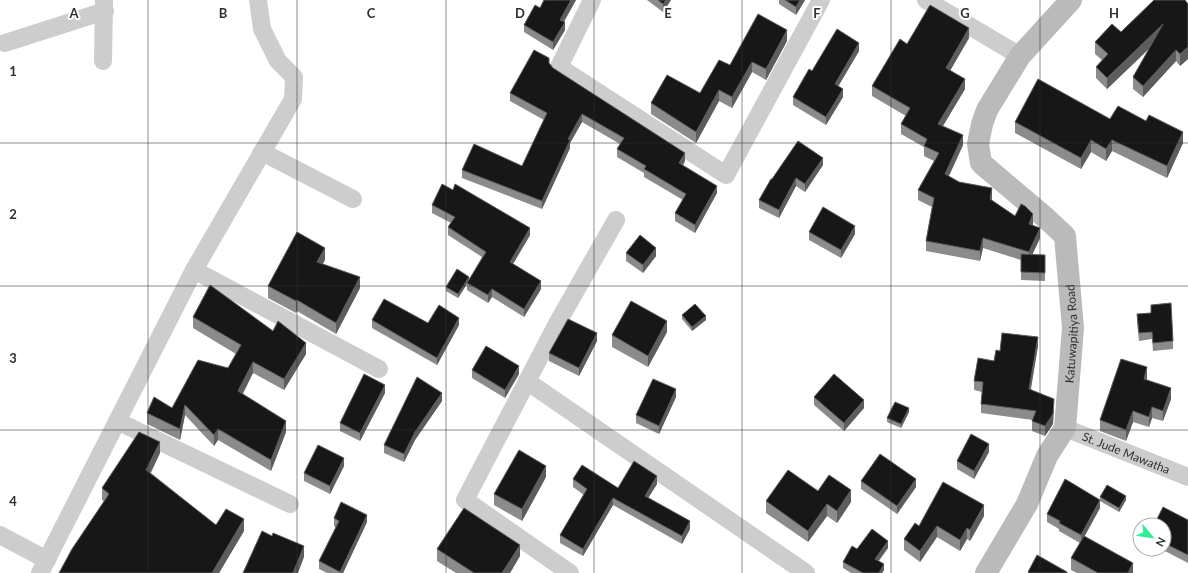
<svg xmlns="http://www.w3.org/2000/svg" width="1188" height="573" font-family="Lato,sans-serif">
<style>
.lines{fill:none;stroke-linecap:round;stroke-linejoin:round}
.street{stroke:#cdcdcd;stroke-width:18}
.secondary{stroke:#bababa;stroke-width:22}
.wall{fill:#8b8b8b}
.shaded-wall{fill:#5d5d5d}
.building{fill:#171717;stroke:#5d5d5d}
.grid{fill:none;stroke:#303030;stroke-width:1;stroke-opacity:0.55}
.labels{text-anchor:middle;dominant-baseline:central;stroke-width:4;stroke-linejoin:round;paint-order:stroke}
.street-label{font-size:12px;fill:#303030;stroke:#fff}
.grid-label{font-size:13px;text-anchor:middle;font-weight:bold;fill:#303030;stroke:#fff;stroke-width:4;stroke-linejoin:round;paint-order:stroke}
</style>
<rect width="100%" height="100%" fill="#fff"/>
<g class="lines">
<g class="street">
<path d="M592,0L559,67L726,175L821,0"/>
<path d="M926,0L1020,56"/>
<path d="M5,43L105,11"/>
<path d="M103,61L104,1"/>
<path d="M262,152L353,199"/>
<path d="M194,270L379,369"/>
<path d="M528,382L806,573"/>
<path d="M117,421L290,504"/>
<path id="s1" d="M1065,428L1188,477"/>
<path d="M0,535L47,560"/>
<path d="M40,573L194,270L293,99L294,77L278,61L262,29L258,0"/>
<path d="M570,573L465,500L558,322L616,220"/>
</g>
<path class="secondary" id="s2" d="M986,573L1027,504L1047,456L1065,428L1073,328L1065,236L1047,219L981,163L978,144L982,124L987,110L1020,56L1071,0"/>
</g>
<g class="wall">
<path d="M544,0H576L564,22L565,30L553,50L524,32V25L540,8Z"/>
<path d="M647,0H671L663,12Z"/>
<path d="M779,0H805L796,15L779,4Z"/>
<path d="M1188,4V59L1180,66L1176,61L1143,97L1133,89V77L1149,49L1107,89L1096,78V67L1102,60L1095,54V42L1121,32Z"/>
<path d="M969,38L950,70L965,89L943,126L963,145L949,176L959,182L992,198L991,200L1015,216L1033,224V225L1040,238L1032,255H1045V281L1021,280V260L983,248L980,261L926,251V241L932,207L918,200V190L934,161L924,156V147L901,134V124L906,116L872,96V86L907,44Z"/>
<path d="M787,41L766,80L752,72L732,108L719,101L696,143L651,114V103L700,93L730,65Z"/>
<path d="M859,51L838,86L843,97L826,125L793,105V97L812,71Z"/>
<path d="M549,63L553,68L685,161L683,165L717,193L695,233L675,221V213L683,200L644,177V173L617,157V149L620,144L582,122L570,143V148L542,209L462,178V170L522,166L544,120L510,101V93Z"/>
<path d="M1110,119L1183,143L1167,178L1112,151L1106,161L1091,152L1081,169L1015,133V122Z"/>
<path d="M823,165L805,192L796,186L779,218L759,208V200L772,179Z"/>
<path d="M432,205L530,235L513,264L541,289L524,317L492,297L488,303L467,290V283L458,298L446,291V287L469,280L482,257L448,235V227L451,223L432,213Z"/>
<path d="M809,232L855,234L841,258L809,240Z"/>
<path d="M626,253L656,256L643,273L626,261Z"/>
<path d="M325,260L322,264L360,288L336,334L297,311L296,313L268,298V286Z"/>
<path d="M1151,305L1173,341V349L1153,351L1152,339L1139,341L1137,322V314L1151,313Z"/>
<path d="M682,315L706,320L692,331L682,319Z"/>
<path d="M193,317L273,331L306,354L284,390L253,373L243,394L286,432L271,471L218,440L214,446L185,415L180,440L147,424V413L172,408L228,368L236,354L193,328Z"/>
<path d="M372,320L428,323L459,325L437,365L372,328Z"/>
<path d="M667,332L648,367L612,347V335Z"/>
<path d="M597,341L579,376L549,361V353Z"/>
<path d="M1038,346L1031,389L1054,408L1053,424L1045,436L1032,431V421L1033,420L981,413V404L982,392L974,390V381L994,361L1000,351Z"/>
<path d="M472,370L519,374L505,398L472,378Z"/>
<path d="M1147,378V380L1171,399L1163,421L1152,418L1149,427L1133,422L1126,441L1100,431V420Z"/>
<path d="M385,393L360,441L340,431V423Z"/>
<path d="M676,397L659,434L636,423V415Z"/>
<path d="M814,397L864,408L844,431L814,405Z"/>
<path d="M442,401L415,440L404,462L384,453V445Z"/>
<path d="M909,412L901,428L887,422V418Z"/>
<path d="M989,452L974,479L957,469V461Z"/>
<path d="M160,453L151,473L216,525L244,531L219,573H59L104,501L102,500V488Z"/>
<path d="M344,466L330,494L304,481V473Z"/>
<path d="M546,477L522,521L494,505V494Z"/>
<path d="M573,479L618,488L657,484L648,498L690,529L682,544L613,505L583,556L560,543V535L584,495L573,487Z"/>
<path d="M861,481L916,487L897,514L861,489Z"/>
<path d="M818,491L851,502L837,523L827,516L808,542L766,513V501Z"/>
<path d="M1100,497L1126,500L1119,512L1100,501Z"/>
<path d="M1100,508L1084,536L1133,573H1077L1071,570V558L1080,543L1059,531V529L1047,522V514Z"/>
<path d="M984,516L970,541L967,539L960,551L937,537L920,562L904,550V539L919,526Z"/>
<path d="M334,518L367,522L343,573H327L319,569V561L336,528L334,526Z"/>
<path d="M1188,520V570V563L1161,549H1164V525Z"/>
<path d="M888,548L879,561L884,570L882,573H851L843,568V562L857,549Z"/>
<path d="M437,549L520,556L510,573H456L437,561Z"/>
</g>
<g class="shaded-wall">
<path d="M571,0H576L560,28V20Z"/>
<path d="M666,0H671L663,12V4Z"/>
<path d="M800,0H805L796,15V7Z"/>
<path d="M565,22V30L553,50V42Z"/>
<path d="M1163,24V35L1107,89V78Z"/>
<path d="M969,28V38L946,78V68Z"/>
<path d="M787,30V41L766,80V69Z"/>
<path d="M859,43V51L835,92V84Z"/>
<path d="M1188,47V59L1180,66V54Z"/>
<path d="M1176,50V61L1143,97V86Z"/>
<path d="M752,62V72L732,108V97Z"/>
<path d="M965,79V89L938,134V124Z"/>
<path d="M843,89V97L826,125V117Z"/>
<path d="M719,90V101L696,143V132Z"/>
<path d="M582,114V122L570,143V148L542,209V201L568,139Z"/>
<path d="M1183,132V143L1167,178V166Z"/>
<path d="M963,135V145L945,184V174Z"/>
<path d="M1091,140V152L1081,169V158Z"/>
<path d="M1112,140V151L1106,161V149Z"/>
<path d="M685,153V161L679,171V163Z"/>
<path d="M823,158V165L805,192V184Z"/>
<path d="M796,178V186L779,218V210Z"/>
<path d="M717,186V193L695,233V225Z"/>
<path d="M992,188V198L990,209V199Z"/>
<path d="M1033,214V224L1029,234V224Z"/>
<path d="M855,226V234L841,258V250Z"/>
<path d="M530,228V235L510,269V262Z"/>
<path d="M1040,228V238L1029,262V252Z"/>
<path d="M983,238V248L980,261V251Z"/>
<path d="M325,248V260L317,274V262Z"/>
<path d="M656,248V256L643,273V265Z"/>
<path d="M360,277V288L336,334V323Z"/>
<path d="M469,277V281L458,298V294Z"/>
<path d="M541,281V289L524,317V309Z"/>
<path d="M492,289V297L488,303V295Z"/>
<path d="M297,300V311L296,313V301Z"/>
<path d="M706,316V320L692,331V327Z"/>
<path d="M459,318V325L437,365V358Z"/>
<path d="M667,321V332L648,367V356Z"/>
<path d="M597,333V341L579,376V368Z"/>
<path d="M1038,337V346L1029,398V389Z"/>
<path d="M306,343V354L284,390V379Z"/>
<path d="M253,362V373L238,402V391Z"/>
<path d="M519,366V374L505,398V390Z"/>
<path d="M1147,367V378L1144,390V379Z"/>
<path d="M385,385V393L360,441V433Z"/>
<path d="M1171,388V399L1163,421V411Z"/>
<path d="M676,389V397L659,434V426Z"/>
<path d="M442,393V401L415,440L404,462V454L415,432Z"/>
<path d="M1054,399L1053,424L1045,436V426Z"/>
<path d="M864,400V408L844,431V423Z"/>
<path d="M185,405V415L180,440V429Z"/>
<path d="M1152,407V418L1149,427V417Z"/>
<path d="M909,408V412L901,428V424Z"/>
<path d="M1133,411V422L1126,441V430Z"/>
<path d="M286,421V432L271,471V460Z"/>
<path d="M218,429V440L214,446V435Z"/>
<path d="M160,442V453L146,481V470Z"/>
<path d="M989,444V452L974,479V471Z"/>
<path d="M344,458V466L330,494V486Z"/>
<path d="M546,466V477L522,521V509Z"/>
<path d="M657,476V484L645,503V496Z"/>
<path d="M916,479V487L897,514V506Z"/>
<path d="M851,490V502L837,523V511Z"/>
<path d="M1126,496V500L1119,512V508Z"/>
<path d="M613,498V505L583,556V549Z"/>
<path d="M1100,500V508L1081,543V535Z"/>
<path d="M827,504V516L808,542V531Z"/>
<path d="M984,505V516L970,541V530Z"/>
<path d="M367,515V522L343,573H340Z"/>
<path d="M244,519V531L219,573H212Z"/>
<path d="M690,521V529L682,544V536Z"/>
<path d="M937,526V537L920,562V551Z"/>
<path d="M967,528V539L960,551V540Z"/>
<path d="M888,541V548L875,565V559Z"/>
<path d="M520,545V556L510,573H502Z"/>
<path d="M304,546V557L298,573H293Z"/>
<path d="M1133,563V573H1128Z"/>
<path d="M884,564V570L882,573H879Z"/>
</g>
<g class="building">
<path d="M544,0H571L560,20L565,22L553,42L524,25L535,5L540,8Z"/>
<path d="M658,0H666L663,4Z"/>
<path d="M785,0H800L796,7Z"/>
<path d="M1154,0H1185L1188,4V47L1180,54L1176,50L1143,86L1133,77L1163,24L1107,78L1096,67L1108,54L1095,42L1112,24L1121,32Z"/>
<path d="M930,5L969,28L946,68L965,79L938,124L963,135L945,174L959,182L992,188L990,199L1015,216L1021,204L1025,206L1033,214L1029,224L1040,228L1029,252L983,238L980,251L926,241L934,198L918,190L939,153L924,146L927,139L901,124L910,108L872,86L900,39L907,44Z"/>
<path d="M758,14L787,30L766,69L752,62L732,97L719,90L696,132L651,103L667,75L700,93L719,60L730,65Z"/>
<path d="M837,29L859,43L835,84L843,89L826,117L793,97L809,69L812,71Z"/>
<path d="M534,50L549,58V63L553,68L685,153L679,163L717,186L695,225L675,213L686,194L644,169L646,166L617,149L624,138L582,114L568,139L570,140L542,201L462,170L474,144L522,166L547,113L510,93Z"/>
<path d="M1038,79L1110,119L1118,106L1146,121L1149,115L1183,132L1167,166L1112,140L1106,149L1091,140L1081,158L1015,122Z"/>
<path d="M798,141L823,158L805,184L796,178L779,210L759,200L771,179H772Z"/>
<path d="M442,184L453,190L455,184L530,228L510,262L541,281L524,309L492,289L488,295L467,283L486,252L448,227L455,217L432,205Z"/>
<path d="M823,207L855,226L841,250L809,232Z"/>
<path d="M297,232L325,248L317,262L360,277L336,323L297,300L296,301L268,286Z"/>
<path d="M640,235L656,248L643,265L626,253Z"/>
<path d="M1021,254L1045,255V273L1021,272Z"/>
<path d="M457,269L469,277L458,294L446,287Z"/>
<path d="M210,285L273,331L278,321L306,343L284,379L253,362L238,391L286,421L271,460L218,429L214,435L185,405L180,429L147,413L154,397L172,408L198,360L228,368L241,345L193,317Z"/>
<path d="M384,299L428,323L439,305L459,318L437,358L372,320Z"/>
<path d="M631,301L667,321L648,356L612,335Z"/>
<path d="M1171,303L1173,341L1153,343L1152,332L1139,333L1137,314L1151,313V305Z"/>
<path d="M695,304L706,316L692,327L682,315Z"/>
<path d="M568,319L597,333L579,368L549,353Z"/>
<path d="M1002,333L1038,337L1029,389L1054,399L1053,414L1045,426L1032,421L1036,411L981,404L983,382L974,381L978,358L994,361L996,350L1000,351Z"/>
<path d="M486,346L519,366L505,390L472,370Z"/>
<path d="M1121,359L1147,367L1144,379L1171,388L1163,411L1152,407L1149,417L1133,411L1126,430L1100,420Z"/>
<path d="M364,374L385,385L360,433L340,423Z"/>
<path d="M834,374L864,400L844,423L814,397Z"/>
<path d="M417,377L442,393L415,432L404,454L384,445Z"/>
<path d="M653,379L676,389L659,426L636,415Z"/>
<path d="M895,402L909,408L901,424L887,418Z"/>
<path d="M139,432L160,442L146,470L216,525L226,509L244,519L212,573H59L72,549L109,494L102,488Z"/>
<path d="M971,434L989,444L974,471L957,461Z"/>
<path d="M318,445L344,458L330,486L304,473Z"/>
<path d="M519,450L546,466L522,509L494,494Z"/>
<path d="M880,454L916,479L897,506L861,481Z"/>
<path d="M634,461L657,476L645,496L690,521L682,536L613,498L583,549L560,535L587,489L573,479L582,465L618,488Z"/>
<path d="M788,470L818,491L829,475L851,490L837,511L827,504L808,531L766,501Z"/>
<path d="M1065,479L1100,500L1081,535L1059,523L1060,521L1047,514Z"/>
<path d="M943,482L984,505L970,530L967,528L960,540L937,526L920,551L904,539L915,523L919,526Z"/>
<path d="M1107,485L1126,496L1119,508L1100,497Z"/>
<path d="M341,502L367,515L340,572L319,561L339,521L334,518Z"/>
<path d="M1163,507L1188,520V555L1164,543V525H1154Z"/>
<path d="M464,508L520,545L502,573H474L437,549Z"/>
<path d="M872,529L888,541L875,559L884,564L879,573H863L843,562L852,546L857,549Z"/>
<path d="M262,531L272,536L273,533L304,546L293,573H243Z"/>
<path d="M1084,536L1133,563L1128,573H1098L1071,558Z"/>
<path d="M1037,555L1067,572V573H1029L1028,572Z"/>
</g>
<path class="grid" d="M148,0V573M297,0V573M446,0V573M594,0V573M742,0V573M891,0V573M1040,0V573M0,143H1188M0,286H1188M0,430H1188"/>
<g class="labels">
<g class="street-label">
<text stroke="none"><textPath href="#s2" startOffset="260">Katuwapitiya Road</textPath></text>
<text stroke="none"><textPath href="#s1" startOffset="66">St. Jude Mawatha</textPath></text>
</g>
</g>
<g class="grid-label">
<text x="74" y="18">A</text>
<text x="223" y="18">B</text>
<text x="371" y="18">C</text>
<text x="520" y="18">D</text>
<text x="668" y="18">E</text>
<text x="817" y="18">F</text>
<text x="965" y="18">G</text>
<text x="1114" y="18">H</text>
<text x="13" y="76">1</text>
<text x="13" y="219">2</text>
<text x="13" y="363">3</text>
<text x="13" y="506">4</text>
</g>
<g transform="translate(1152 537) rotate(119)"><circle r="19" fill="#ffffff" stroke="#acacac"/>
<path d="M0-3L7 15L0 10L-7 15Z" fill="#2bee94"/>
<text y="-6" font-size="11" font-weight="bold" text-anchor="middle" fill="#303030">N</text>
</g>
</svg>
